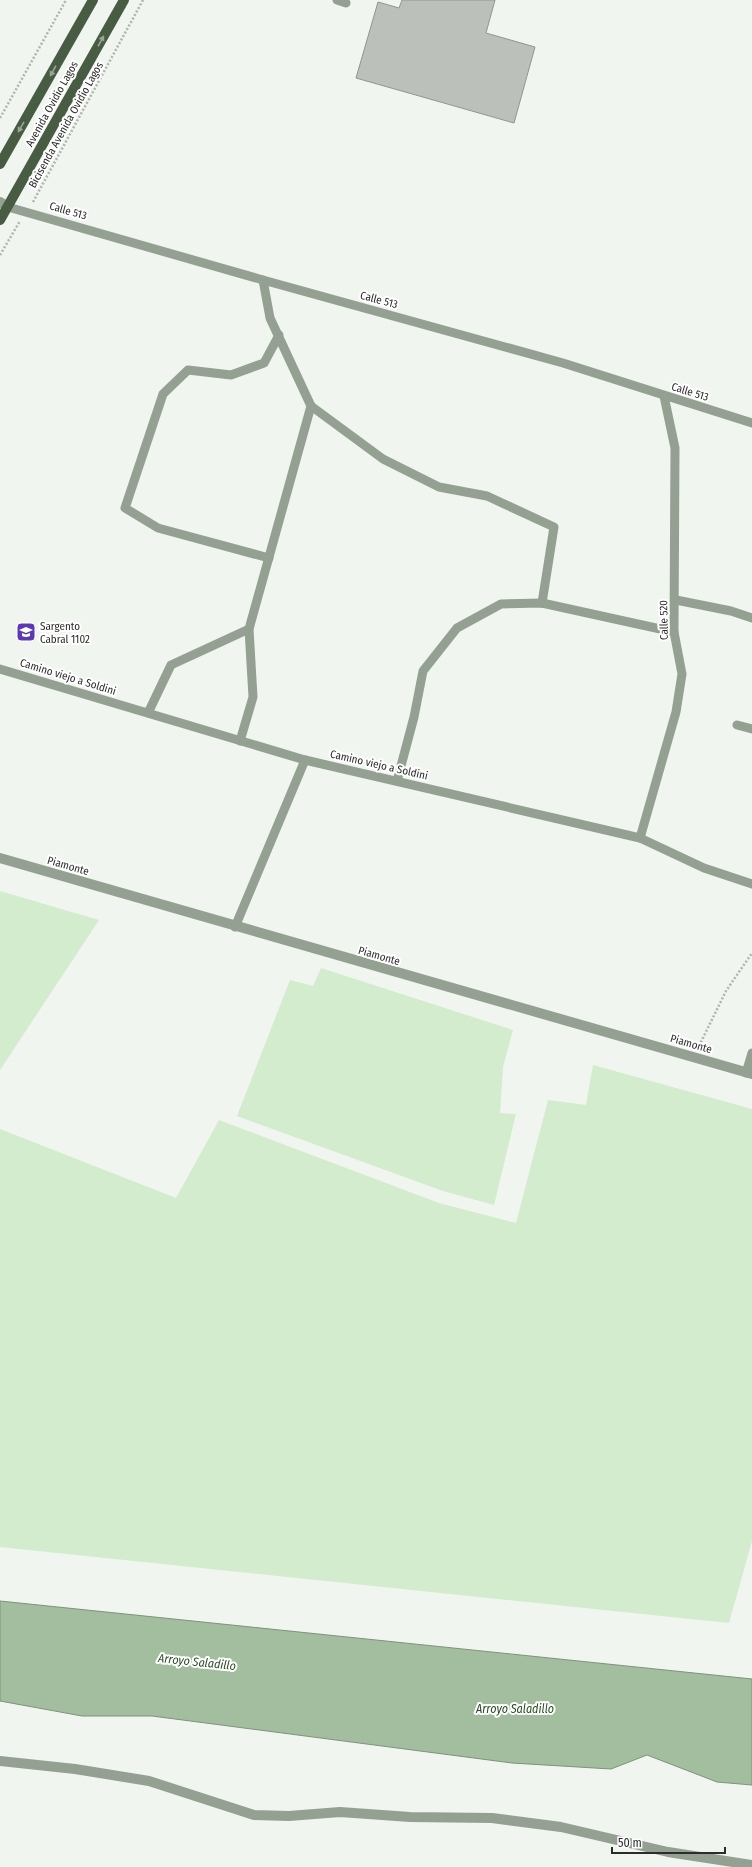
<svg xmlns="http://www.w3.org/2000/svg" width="752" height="1867" font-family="'Fira Sans Condensed',sans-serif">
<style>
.green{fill:#d2eccd}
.water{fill:#a3be9f;stroke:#7f927c}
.building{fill:#bbc0bb;stroke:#919590}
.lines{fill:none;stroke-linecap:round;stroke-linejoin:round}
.path{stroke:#b0b4af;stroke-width:2.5;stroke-dasharray:2 2;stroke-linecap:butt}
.service{stroke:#94a092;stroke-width:9}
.minor{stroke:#94a092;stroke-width:10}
.primary{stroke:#485c44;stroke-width:10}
.oneway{fill:#9aa598}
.labels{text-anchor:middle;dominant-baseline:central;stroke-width:4;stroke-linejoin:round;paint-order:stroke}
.street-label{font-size:11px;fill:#2c2d2b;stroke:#fff}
.poi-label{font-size:11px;fill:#2c2d2b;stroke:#fff;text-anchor:start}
.water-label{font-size:12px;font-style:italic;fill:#264c20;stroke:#fff}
</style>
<rect width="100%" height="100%" fill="#f0f5ef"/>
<g class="green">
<path d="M0,891L99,920L0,1070Z"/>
<path d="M321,968L513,1030L503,1067L500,1113L516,1114L494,1205L443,1191L237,1116L290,980L313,986Z"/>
<path d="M593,1065L752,1109V1541L729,1623L0,1547V1129L176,1198L219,1120L439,1203L516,1223L548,1100L586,1105Z"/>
</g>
<path class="water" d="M0,1601L752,1679V1785L717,1782L647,1755L611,1769L512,1763L152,1716H82L0,1701Z"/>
<path class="building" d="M402,0H495L486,33L535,47L514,123L356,78L378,2L399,8Z"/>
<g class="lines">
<g class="path">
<path d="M0,118L66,0"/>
<path d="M33,202L143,0"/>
<path d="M0,255L20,221"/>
<path d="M699,1046L726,991L752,953"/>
</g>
<g class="service">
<path d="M337,0L346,3"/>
<path d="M8,207L263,280L563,363L752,423"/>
<path d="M311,406L383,459L439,487L487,496L554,527L542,603"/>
<path d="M269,558L158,528L125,508L163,394L188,370L231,375L264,363L279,335"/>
<path d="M676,600L731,611L752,618"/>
<path d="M0,669L305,760L640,838L704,868L752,884"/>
<path d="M148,713L171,665L249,629L311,406L270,318L263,280"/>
<path d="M737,725L752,729"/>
<path d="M240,741L253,697L249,629"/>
<path d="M397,781L414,717L423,671L457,628L501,604L542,603L674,632"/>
<path d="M640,838L676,712L682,674L674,632L675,448L664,396"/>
<path d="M235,927L305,760"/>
<path d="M746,1073L752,1053"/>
</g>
<g class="minor">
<path d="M0,202L8,207"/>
<path d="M0,858L752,1074"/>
<path d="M0,1761L75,1769L149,1781L254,1815L289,1816L340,1812L410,1817L492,1818L561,1827L668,1852L752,1865"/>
</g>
<g class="primary">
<path d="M0,164L93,0"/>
<path d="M0,220L124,0"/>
</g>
</g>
<defs><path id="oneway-solid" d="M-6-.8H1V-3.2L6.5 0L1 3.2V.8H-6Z"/></defs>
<g class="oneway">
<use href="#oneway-solid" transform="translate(101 41) rotate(-61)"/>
<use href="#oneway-solid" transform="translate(53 71) rotate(119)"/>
<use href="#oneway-solid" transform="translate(21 127) rotate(120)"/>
</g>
<defs>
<symbol id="school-square" viewBox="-11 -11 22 22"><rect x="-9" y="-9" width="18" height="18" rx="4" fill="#5c39b1" stroke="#fff"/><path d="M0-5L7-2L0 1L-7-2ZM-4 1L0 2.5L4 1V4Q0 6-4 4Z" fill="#fff"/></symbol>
</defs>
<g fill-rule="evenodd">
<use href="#school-square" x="15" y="621" width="22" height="22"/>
</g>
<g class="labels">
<g class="street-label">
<text transform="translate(52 104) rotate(-61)">Avenida Ovidio Lagos</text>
<text transform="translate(66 125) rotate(-61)">Bicisenda Avenida Ovidio Lagos</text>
<text transform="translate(68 211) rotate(16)">Calle 513</text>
<text transform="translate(379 300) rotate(15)">Calle 513</text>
<text transform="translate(690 392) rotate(17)">Calle 513</text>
<text transform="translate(664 620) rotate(-91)">Calle 520</text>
<text transform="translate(68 677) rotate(17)">Camino viejo a Soldini</text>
<text transform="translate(379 765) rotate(13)">Camino viejo a Soldini</text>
<text transform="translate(68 866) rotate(16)">Piamonte</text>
<text transform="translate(379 956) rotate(16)">Piamonte</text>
<text transform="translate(691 1044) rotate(16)">Piamonte</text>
</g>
<g class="poi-label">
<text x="40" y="626">Sargento<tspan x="40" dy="13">Cabral 1102</tspan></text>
</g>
<g class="water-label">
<text transform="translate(197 1662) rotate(6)">Arroyo Saladillo</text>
<text x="515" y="1709">Arroyo Saladillo</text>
</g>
</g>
<path d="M612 1847v6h113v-6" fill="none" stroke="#2c2d2b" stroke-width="2"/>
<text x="618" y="1847" font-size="12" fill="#2c2d2b" stroke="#ffffff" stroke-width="3" paint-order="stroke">50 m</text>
</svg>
